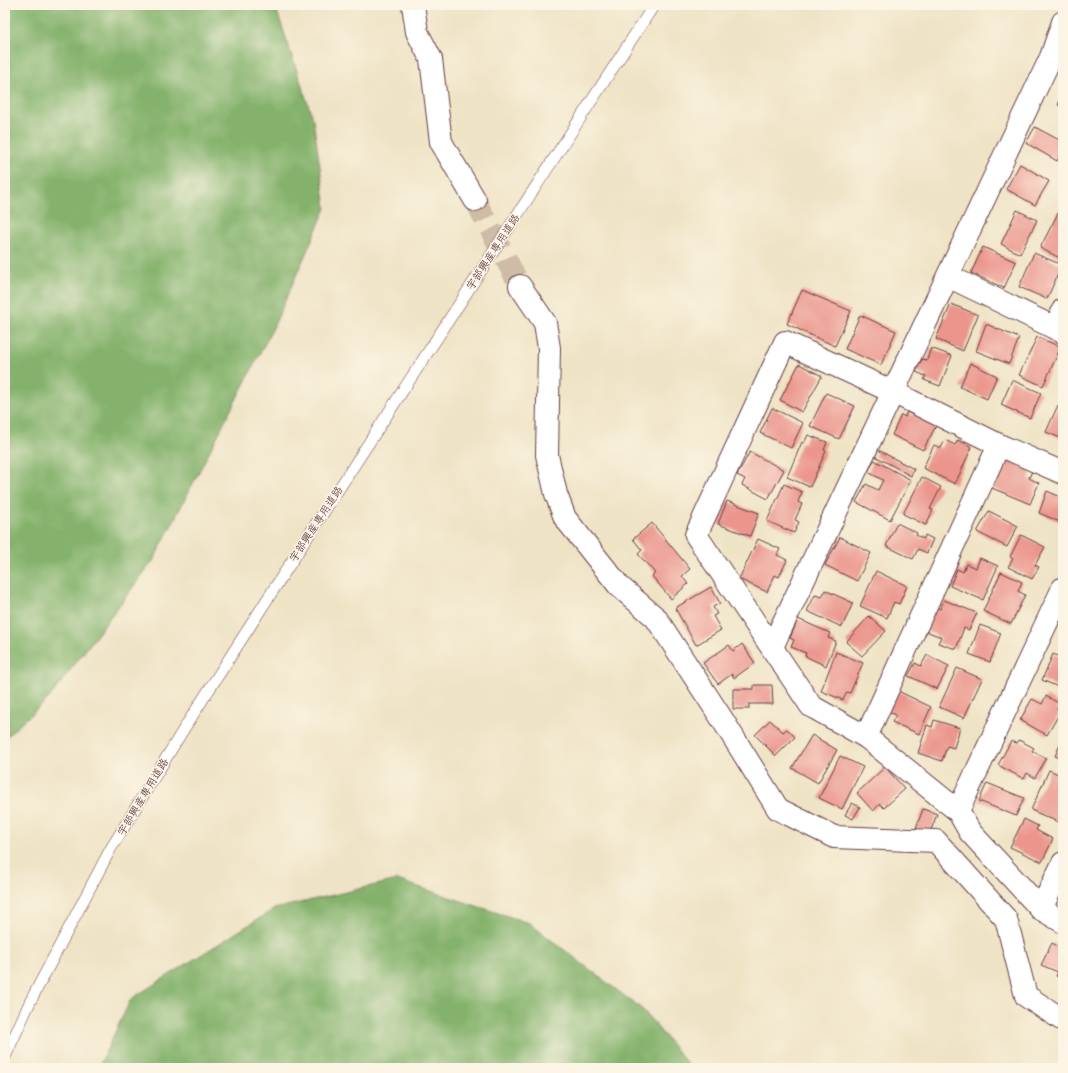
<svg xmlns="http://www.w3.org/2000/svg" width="1068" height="1073" font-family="'Balsamiq Sans','Klee One',sans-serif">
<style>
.forest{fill:#84b26c;stroke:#67684c}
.building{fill:#eb958c}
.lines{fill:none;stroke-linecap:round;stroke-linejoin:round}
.street-tunnel{stroke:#cebca6;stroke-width:22;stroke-dasharray:22 11;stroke-linecap:butt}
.lane-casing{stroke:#633c42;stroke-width:12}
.street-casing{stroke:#633c42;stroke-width:24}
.secondary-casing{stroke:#633c42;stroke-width:24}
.lane{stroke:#fff;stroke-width:11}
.street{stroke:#fff;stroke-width:22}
.secondary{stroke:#fff;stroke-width:22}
.labels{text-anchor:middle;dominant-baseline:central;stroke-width:3;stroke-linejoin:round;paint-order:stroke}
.street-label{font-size:11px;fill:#4a1f2b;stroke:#fcf5e5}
</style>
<rect width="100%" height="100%" fill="#fcf5e5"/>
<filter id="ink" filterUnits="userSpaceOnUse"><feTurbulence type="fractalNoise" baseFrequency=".025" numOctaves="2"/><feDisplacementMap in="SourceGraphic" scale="8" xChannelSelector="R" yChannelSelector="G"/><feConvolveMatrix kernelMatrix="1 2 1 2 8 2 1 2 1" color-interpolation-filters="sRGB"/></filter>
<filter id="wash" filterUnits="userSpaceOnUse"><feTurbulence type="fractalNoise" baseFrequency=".012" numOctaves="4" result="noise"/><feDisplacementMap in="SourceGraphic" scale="16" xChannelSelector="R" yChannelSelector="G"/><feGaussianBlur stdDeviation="0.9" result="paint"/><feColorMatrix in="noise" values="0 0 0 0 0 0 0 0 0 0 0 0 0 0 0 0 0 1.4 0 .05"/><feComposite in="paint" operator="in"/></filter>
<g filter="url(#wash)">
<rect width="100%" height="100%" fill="#efe3c5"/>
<g class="forest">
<path d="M5,5H275L313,119L326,208L273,328L153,561L49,698L5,738Z"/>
<path d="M397,880L529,923L643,1010L691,1068H98L131,999L274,909Z"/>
</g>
<g id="blocks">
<g class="building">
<path d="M1063,94V107L1058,105Z"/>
<path d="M1035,127L1063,142V151L1057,161L1026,143Z"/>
<path d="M1020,164L1049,181L1035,205L1006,189Z"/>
<path d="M1017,210L1037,220L1020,254L1001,244Z"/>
<path d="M1058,213L1063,215V251L1060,258L1040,248Z"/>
<path d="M983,247L1016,262L1004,288L971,273Z"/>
<path d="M1034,253L1062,265L1047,299L1019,287Z"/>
<path d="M802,290L851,311L835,346L787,324Z"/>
<path d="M951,304L978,315L963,351L936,339Z"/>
<path d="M860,315L896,331L881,365L845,349Z"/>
<path d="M986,324L1019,338L1009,364L976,351Z"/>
<path d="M1037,337L1061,347L1043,386L1019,375Z"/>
<path d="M931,348L952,356L940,386L924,380L926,376L916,372L922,359L927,360Z"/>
<path d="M970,363L997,376L987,399L960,387Z"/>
<path d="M799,364L822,376L802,412L780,400Z"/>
<path d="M1012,380L1041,393L1030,418L1001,405Z"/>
<path d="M826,393L855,406L839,439L810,426Z"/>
<path d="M1058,405L1063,407V439L1046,432Z"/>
<path d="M772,408L803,423L791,448L760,433Z"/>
<path d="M907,412L913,415L915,412L937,424L923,450L892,435L901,415L905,417Z"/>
<path d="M808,435L827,442L824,450L826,451L810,487L787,477L802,442L804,443Z"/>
<path d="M945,440L955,445L958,440L972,447L955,484L923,468L934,445L941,448Z"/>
<path d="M878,450L914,469L911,476L875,456Z"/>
<path d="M750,452L784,470L768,499L742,485L745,479L737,475Z"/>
<path d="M1004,459L1032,471L1029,478L1039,483L1030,504L992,488Z"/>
<path d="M874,460L911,480L890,520L856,502L866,484L878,490L883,480L868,472Z"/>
<path d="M922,477L941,487L930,509L933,510L926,525L903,514Z"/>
<path d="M784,484L802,492L798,502L802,504L795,520L799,522L794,533L767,521Z"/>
<path d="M1047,491L1063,498V514L1060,522L1039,513Z"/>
<path d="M727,501L759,513L750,536L718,524Z"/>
<path d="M989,511L1018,526L1007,547L977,532Z"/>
<path d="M652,523L690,569L682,576L688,584L671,599L652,576L655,573L638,554L642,550L633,539Z"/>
<path d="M897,523L917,533L916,535L924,539L925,535L933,539L927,553L918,549L913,559L886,546Z"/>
<path d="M1021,535L1045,547L1035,565L1039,567L1032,579L1008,567L1013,559L1010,557Z"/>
<path d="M840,537L871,553L857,581L825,565Z"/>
<path d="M758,539L780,549L777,555L787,560L779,577L775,575L767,592L739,579Z"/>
<path d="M980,558L998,566L983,600L950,586L957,569L963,572L966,564L976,568Z"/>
<path d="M876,571L907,586L899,604L894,602L887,618L860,606Z"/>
<path d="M1001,572L1022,582L1018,591L1025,595L1011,624L983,611Z"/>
<path d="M711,587L720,603L713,607L717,614L713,616L721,630L696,645L675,608Z"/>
<path d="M825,590L853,603L842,627L807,611L815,595L822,597Z"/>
<path d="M944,600L977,613L969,630L964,628L956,649L938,643L941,637L926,631L935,606L940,609Z"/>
<path d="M869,616L886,631L862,656L846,642Z"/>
<path d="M798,619L830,633L828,638L836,641L826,666L805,656L806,653L791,647L794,640L790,638Z"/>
<path d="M980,625L1001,633L990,662L969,654Z"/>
<path d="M742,644L755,663L734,678L732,674L718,684L703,663L729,645L733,651Z"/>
<path d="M836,652L863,663L850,693L847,692L843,700L821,691Z"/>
<path d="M1053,654L1063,658V689L1042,680Z"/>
<path d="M927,655L949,666L937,689L908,676L915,663L921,666Z"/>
<path d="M957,668L982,679L964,718L939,707Z"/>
<path d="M754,685H772L773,704H749V709H733V689H754Z"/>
<path d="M896,690L931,707L919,734L892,722L896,715L887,711Z"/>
<path d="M1046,696L1060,704L1057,709L1061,711L1047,735L1020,720L1032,699L1042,704Z"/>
<path d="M770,720L783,732L787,729L795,737L776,756L755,735Z"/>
<path d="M934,720L960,728L954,748L947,746L942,761L918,753L927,725L932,727Z"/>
<path d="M812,735L837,750L818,783L792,768Z"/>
<path d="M1063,738V759L1055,756Z"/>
<path d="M1019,740L1034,748L1032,751L1046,758L1035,778L1027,773L1024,779L998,765L1011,741L1017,743Z"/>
<path d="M840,756L863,767L842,809L819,798Z"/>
<path d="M885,767L905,789L884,808L880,804L873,811L857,793Z"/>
<path d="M1049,770L1063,776V811L1058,822L1031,810Z"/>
<path d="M987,783L1024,798L1016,816L979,801Z"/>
<path d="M852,803L860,807L853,819L845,815Z"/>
<path d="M923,809L937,814L930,833L916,828Z"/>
<path d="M1024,819L1038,826L1036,830L1053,839L1042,862L1010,847Z"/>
<path d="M1052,943L1063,949V980L1056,976L1058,972L1041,965Z"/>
</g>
</g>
</g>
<g filter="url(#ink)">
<use href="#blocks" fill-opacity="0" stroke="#633c42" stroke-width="1"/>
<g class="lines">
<path class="street-tunnel" d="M475,200L520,286"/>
<defs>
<path id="lane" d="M5,1057L30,1002L110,850L185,727L301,547L654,5"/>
<g id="street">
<path d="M413,5L417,32L431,59L441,142L475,200"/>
<path d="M948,276L1063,332"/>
<path d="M520,286L545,323L549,348L547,455L556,494L565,518L619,586L656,618L722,719L778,809L834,837L936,841L1006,919L1026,996L1063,1020"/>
<path d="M1055,328L1063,310"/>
<path d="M1063,473L999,445L893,392L785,342L696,535L811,706L866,737L958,811L970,832L1041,909L1063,922"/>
<path d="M866,737L999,445"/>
<path d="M1041,909L1063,863"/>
</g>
<g id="secondary">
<path d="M772,647L893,392L1051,57L1063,22"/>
<path d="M958,811L1063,588"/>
</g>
</defs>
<use href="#lane" class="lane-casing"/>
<use href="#street" class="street-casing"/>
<use href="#secondary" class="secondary-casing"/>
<use href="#lane" class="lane"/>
<use href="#street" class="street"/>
<use href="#secondary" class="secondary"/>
</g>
</g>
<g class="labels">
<g class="street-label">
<text transform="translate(493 252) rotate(-57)">宇部興産専用道路</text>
<text transform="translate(316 524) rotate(-57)">宇部興産専用道路</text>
<text transform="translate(143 797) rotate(-59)">宇部興産専用道路</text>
</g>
</g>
<rect width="1068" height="1073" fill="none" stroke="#fcf5e5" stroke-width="20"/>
</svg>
